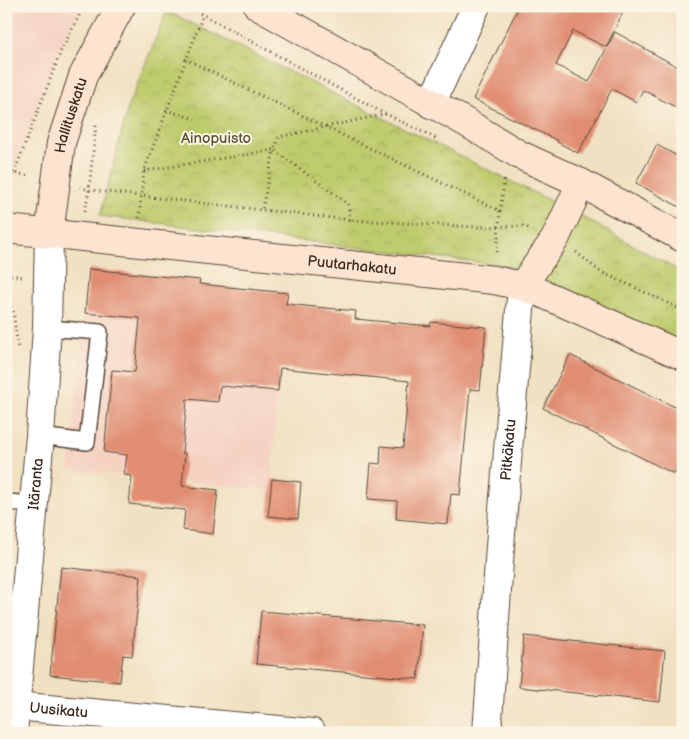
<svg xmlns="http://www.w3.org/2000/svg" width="689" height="739" font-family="'Balsamiq Sans',sans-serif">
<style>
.built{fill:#f5d2c2}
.park{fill:url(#park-crowns);stroke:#7d7b46}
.building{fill:#e08d72}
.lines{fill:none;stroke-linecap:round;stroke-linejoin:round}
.lane-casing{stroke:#564537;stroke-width:18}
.street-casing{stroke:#564537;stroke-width:30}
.secondary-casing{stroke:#564537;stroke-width:30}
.path{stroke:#564537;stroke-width:3;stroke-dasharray:1 4;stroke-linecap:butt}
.lane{stroke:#fff;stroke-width:15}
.street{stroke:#fff;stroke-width:28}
.secondary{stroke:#fde4d1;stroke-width:28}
.labels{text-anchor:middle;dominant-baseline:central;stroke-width:4;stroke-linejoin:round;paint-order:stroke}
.street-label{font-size:15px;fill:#3b2a1e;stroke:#fcf5e5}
.park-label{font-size:15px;fill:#5c5232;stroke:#fcf5e5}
</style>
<defs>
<pattern id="park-crowns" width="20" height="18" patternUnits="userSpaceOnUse" patternTransform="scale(1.25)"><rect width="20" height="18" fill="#bfcc6e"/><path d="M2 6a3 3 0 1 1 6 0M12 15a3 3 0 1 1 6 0" fill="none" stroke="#a5af5f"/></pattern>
</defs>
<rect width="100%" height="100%" fill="#fcf5e5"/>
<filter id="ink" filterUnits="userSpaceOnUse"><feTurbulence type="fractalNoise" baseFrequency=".02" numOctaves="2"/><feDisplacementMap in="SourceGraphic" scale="10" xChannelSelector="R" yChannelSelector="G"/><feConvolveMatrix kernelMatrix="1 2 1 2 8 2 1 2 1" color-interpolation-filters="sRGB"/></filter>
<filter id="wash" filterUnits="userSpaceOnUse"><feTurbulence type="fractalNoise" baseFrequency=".0096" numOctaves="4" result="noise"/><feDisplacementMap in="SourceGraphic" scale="20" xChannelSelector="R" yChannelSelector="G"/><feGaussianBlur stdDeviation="1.12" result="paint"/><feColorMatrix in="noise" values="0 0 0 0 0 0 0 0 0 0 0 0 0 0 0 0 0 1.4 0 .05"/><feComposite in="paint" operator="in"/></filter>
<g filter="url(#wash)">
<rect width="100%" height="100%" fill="#f1e1c2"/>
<g class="built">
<path d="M6,6H83L59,49L12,171L6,177Z"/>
<path d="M89,269L200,280V284L288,293L278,391L271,490L69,470Z"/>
</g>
<path class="park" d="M167,11L577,214L683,273V343L508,266L100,216L129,104Z"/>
<g id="blocks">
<g class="building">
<path d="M519,6H626L606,47L573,31L556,65L589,82L615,32L683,70V111L643,90L636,102L612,89L578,153L557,142L558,141L473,99Z"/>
<path d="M657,145L683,159V209L636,183Z"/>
<path d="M89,269L200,280L199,284L288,293L286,304L356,311L355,319L430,326L431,322L486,327L480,390L470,389L460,495L451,494L448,524L396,519L397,501L368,499L371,463L380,464L381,446L403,448L409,381L280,368L278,391L220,386L218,402L187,399L182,453H185L182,486L218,490L213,534L183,530L185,510L129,504L132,476L124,475L127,455L104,452L112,370L135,372L140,318L85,313Z"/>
<path d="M570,355L683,411V456L674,474L543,408Z"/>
<path d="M272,479L301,482L298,519L268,516Z"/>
<path d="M61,567L141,576L132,656L123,655L120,682L50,675Z"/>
<path d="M261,611L423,625L418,679L256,664Z"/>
<path d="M524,636L665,651L660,702L519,687Z"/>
</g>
</g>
</g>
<g filter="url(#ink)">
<use href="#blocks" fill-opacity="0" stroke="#564537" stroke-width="1"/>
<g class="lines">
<defs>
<g id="lane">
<path d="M40,436L87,442L100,332L47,328"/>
<path d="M6,502L35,504"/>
</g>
<g id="street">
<path d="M431,104L476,6"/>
<path id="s1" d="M15,706L312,733"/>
<path id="s2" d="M13,733L40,436L47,328L49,234"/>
<path id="s3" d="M487,733L501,533L522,286"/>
</g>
<g id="secondary">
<path d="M258,6L467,123L520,155L581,183L683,238"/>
<path id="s4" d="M6,229L494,280L522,286L541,293L683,356"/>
<path id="s5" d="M49,234L61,143L83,76L121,6"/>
<path d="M522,286L555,239L581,183"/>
</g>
</defs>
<use href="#lane" class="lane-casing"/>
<use href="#street" class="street-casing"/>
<use href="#secondary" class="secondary-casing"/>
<g class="path">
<path d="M187,6L385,114"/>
<path d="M185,59L500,211L497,256"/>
<path d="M166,110L195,119"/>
<path d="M144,171L274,150L262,210"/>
<path d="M14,173L61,51L84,6"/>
<path d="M6,183L14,173L30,176"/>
<path d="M80,187L89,190L350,220L478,227L523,226L531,229"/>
<path d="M85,211L89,190L96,125"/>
<path d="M500,211L505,177"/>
<path d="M139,218L144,171L203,15"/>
<path d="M350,220L348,204L274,150L279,137L386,114L439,140"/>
<path d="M576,252L599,271L683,310"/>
<path d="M6,274L22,277"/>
<path d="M6,298L13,310L18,348"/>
</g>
<use href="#lane" class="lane"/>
<use href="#street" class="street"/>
<use href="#secondary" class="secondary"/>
</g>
</g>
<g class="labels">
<g class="street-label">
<text stroke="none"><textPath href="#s5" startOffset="121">Hallituskatu</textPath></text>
<text stroke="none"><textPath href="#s4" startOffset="348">Puutarhakatu</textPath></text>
<text stroke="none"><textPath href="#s3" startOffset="284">Pitkäkatu</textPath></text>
<text stroke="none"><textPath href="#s2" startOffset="250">Itäranta</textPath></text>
<text stroke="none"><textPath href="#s1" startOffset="44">Uusikatu</textPath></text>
</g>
<g class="park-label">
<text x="216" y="138">Ainopuisto</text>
</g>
</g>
<rect width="689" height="739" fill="none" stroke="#fcf5e5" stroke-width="25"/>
</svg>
